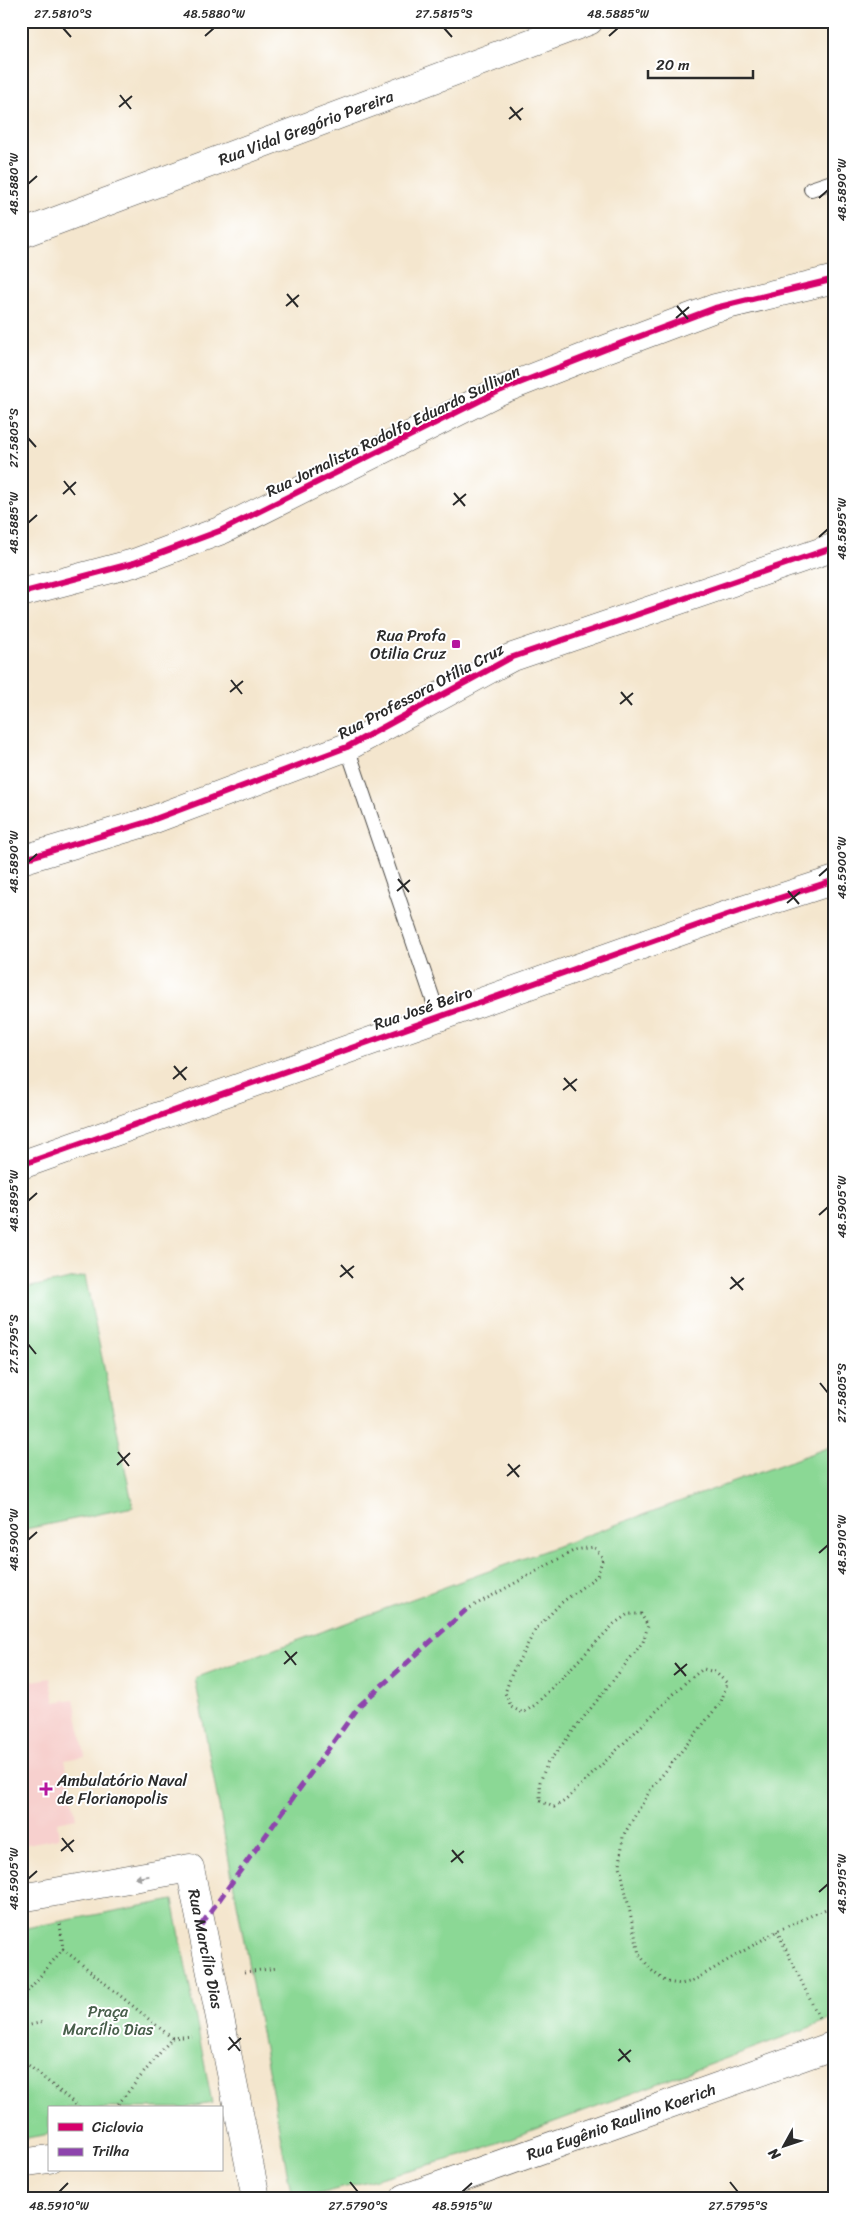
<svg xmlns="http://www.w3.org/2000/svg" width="856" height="2219" font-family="Sriracha,sans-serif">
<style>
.built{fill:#f7d0ce}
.green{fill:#8bd895;stroke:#5b8260}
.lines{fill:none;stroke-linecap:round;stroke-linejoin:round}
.service-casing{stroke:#494743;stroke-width:16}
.minor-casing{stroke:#494743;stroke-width:29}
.tertiary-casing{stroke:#494743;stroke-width:29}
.path{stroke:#494743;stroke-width:3;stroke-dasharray:1 4;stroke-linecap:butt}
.service{stroke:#fff;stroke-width:14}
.minor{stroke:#fff;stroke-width:28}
.tertiary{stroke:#fff;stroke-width:28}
.quiet{stroke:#8e44ad;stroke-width:5;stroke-dasharray:10 5;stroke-linecap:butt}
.cycleway-casing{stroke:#fff;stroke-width:9}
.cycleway{stroke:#d6006c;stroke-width:6}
.oneway{fill:#a0a0a0}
.ticks{fill:none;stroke:#2b2b2b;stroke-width:2}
.poi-dot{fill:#b5179e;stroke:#fff;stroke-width:2}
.labels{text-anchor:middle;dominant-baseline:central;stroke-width:4;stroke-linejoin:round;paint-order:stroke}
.street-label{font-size:16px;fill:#2b2b2b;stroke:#fff}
.poi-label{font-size:16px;fill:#2b2b2b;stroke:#fff;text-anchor:end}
.park-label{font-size:16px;fill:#485f4b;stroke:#fff}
.neatline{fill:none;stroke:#2b2b2b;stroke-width:2}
.ticks-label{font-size:12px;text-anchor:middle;fill:#2b2b2b}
</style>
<rect width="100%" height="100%" fill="#fff"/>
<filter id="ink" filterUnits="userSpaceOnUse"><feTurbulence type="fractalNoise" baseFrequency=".02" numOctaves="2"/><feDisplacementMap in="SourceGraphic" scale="10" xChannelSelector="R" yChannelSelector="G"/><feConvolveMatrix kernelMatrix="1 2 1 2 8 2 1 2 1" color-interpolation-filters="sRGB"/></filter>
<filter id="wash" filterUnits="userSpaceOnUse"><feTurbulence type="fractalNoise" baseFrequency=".0096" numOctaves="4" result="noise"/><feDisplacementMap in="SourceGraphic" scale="20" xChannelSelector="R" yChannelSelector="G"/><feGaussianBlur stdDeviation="1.12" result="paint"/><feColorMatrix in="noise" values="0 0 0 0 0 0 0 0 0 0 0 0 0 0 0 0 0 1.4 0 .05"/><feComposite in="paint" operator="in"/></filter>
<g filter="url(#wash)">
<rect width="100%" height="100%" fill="#f4e6ce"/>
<path class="built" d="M50,1678L55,1702L74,1699L85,1756L65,1760L76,1818L57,1822L59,1838L21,1845V1683Z"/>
<g class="green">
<path d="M85,1276L133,1507L21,1530V1289Z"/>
<path d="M835,1445V2018L465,2155L305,2198H292L195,1678Z"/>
<path d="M173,1900L212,2103L185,2108H49V2134L21,2139V1929Z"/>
</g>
</g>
<g filter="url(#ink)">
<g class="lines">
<defs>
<g id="service">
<path d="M811,189L835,181"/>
<path d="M347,747L439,1017"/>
</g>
<g id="minor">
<path id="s1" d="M21,234L589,21"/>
<path d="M21,593L134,563L222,530L499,391L606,349L715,308L835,279"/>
<path d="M21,860L147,822L347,747L510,658L835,547"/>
<path id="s2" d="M21,1898L190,1868L256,2198"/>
<path d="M21,2163L49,2159"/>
<path id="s3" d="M405,2198L835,2045"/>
</g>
<path id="tertiary" d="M21,1165L724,916L835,880"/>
</defs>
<use href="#service" class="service-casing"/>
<use href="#minor" class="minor-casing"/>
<use href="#tertiary" class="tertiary-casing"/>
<g class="path">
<path d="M466,1610L575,1550L594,1547L603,1558L597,1576L561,1603L536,1629L512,1673L505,1693L511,1707L523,1713L535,1705L614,1624L628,1614H641L648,1626L643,1642L547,1764L540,1782V1801L554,1807L565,1801L687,1681L703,1669L715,1672L727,1683L721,1702L651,1789L623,1836L620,1866L639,1954L651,1970L666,1982L681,1984L693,1981L777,1931L828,1908"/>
<path d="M60,1924L63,1949"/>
<path d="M777,1931L819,2018"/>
<path d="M244,1972L278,1968"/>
<path d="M21,1999L63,1949L172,2038L115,2108"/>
<path d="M21,2027L44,2022"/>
<path d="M172,2038L192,2036"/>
<path d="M21,2059L80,2108"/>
</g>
<use href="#service" class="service"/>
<use href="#minor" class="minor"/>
<use href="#tertiary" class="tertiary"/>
<path class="quiet" d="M201,1925L360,1705L466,1610"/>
<defs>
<g id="cycleway">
<path d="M21,593L134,563L222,530L499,391L606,349L715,308L835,279"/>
<path d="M21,860L147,822L347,747L510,658L835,547"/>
<path d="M21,1165L724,916L835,880"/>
</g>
</defs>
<use href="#cycleway" class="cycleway-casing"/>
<use href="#cycleway" class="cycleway"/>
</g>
<defs><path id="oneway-solid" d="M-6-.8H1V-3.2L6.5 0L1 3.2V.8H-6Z" transform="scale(1.25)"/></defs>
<use class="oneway" href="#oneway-solid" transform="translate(142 1877) rotate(170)"/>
</g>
<path class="ticks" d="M63,28L71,37M444,28L452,37M205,36L214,28M609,36L618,28M120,95L131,109M119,107L132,96M510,107L521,120M509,119L523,108M28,184L37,176M819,198L828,190M287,294L298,307M286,306L299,295M677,306L688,319M676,318L689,307M28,438L36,447M64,481L75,495M454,493L465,506M63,494L76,482M453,505L466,494M28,523L37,515M819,537L828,529M231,680L242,694M230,692L243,681M621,692L632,705M620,704L633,693M28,862L37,854M819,876L828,868M398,879L409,892M397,891L410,880M788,891L799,904M787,903L800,892M174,1066L186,1080M564,1078L576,1091M173,1079L187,1067M563,1090L577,1079M28,1201L37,1193M819,1215L828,1207M341,1265L353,1278M340,1277L354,1266M731,1277L743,1290M730,1289L744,1278M28,1344L36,1354M820,1383L828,1393M118,1452L129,1466M508,1464L519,1477M117,1465L130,1453M507,1476L520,1465M28,1540L37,1532M819,1553L828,1545M285,1651L296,1665M675,1663L686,1676M284,1664L297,1652M674,1675L687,1664M62,1838L73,1852M452,1850L463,1863M61,1851L74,1840M451,1862L464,1851M28,1879L37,1871M819,1892L828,1884M229,2037L240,2051M619,2049L630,2062M228,2050L241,2038M618,2061L631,2050M350,2182L358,2192M730,2182L738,2192M59,2192L68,2183M462,2192L472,2183"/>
<g class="poi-dot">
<rect x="451" y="639" width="10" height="10" rx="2.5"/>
<path d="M43.5 1781.5h5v5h5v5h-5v5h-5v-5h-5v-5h5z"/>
</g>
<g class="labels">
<g class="street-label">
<text stroke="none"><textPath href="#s1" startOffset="304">Rua Vidal Gregório Pereira</textPath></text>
<text transform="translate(393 431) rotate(-26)">Rua Jornalista Rodolfo Eduardo Sullivan</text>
<text transform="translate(421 691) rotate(-28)">Rua Professora Otília Cruz</text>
<text transform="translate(423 1008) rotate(-19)">Rua José Beiro</text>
<text stroke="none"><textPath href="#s2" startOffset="254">Rua Marcílio Dias</textPath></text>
<text stroke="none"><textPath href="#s3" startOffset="229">Rua Eugênio Raulino Koerich</textPath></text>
</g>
<g class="poi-label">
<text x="446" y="635">Rua Profa<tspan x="446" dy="18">Otilia Cruz</tspan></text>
<text x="57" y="1780" text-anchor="start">Ambulatório Naval<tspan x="57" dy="18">de Florianopolis</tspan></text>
</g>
<g class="park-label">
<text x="108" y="2011">Praça<tspan x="108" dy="18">Marcílio Dias</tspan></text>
</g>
</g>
<rect width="856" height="2219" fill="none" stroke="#fff" stroke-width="55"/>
<rect x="48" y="2106" width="175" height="65" fill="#ffffff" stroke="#aaaaaa"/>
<rect x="58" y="2123" width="25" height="8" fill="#d6006c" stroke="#aaaaaa"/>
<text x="92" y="2132" font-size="15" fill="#2b2b2b">Ciclovia</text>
<rect x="58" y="2148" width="25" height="8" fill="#8e44ad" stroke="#aaaaaa"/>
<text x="92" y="2156" font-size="15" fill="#2b2b2b">Trilha</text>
<g transform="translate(784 2146) rotate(230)" stroke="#ffffff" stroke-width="4" paint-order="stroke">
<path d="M0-4L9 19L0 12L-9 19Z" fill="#2b2b2b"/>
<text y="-8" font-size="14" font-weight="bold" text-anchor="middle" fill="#2b2b2b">N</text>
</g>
<path d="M648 70v8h105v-8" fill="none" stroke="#2b2b2b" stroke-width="2.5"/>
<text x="656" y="70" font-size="15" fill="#2b2b2b" stroke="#ffffff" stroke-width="4" paint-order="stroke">20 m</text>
<rect x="28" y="28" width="800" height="2164" class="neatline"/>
<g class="ticks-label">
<text x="63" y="18">27.5810°S</text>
<text x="214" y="18">48.5880°W</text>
<text x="444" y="18">27.5815°S</text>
<text x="618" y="18">48.5885°W</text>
<text transform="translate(14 184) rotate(-90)" y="4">48.5880°W</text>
<text transform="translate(842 190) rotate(-90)" y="4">48.5890°W</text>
<text transform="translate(14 438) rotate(-90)" y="4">27.5805°S</text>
<text transform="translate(14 523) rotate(-90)" y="4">48.5885°W</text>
<text transform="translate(842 529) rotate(-90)" y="4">48.5895°W</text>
<text transform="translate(14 862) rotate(-90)" y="4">48.5890°W</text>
<text transform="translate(842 868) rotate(-90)" y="4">48.5900°W</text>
<text transform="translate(14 1201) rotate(-90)" y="4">48.5895°W</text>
<text transform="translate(842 1207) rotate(-90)" y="4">48.5905°W</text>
<text transform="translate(14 1344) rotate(-90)" y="4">27.5795°S</text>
<text transform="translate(842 1393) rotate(-90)" y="4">27.5805°S</text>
<text transform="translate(14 1540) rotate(-90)" y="4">48.5900°W</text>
<text transform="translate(842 1545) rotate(-90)" y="4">48.5910°W</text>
<text transform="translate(14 1879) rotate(-90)" y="4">48.5905°W</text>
<text transform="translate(842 1884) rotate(-90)" y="4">48.5915°W</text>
<text x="59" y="2210">48.5910°W</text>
<text x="358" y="2210">27.5790°S</text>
<text x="462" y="2210">48.5915°W</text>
<text x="738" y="2210">27.5795°S</text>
</g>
</svg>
